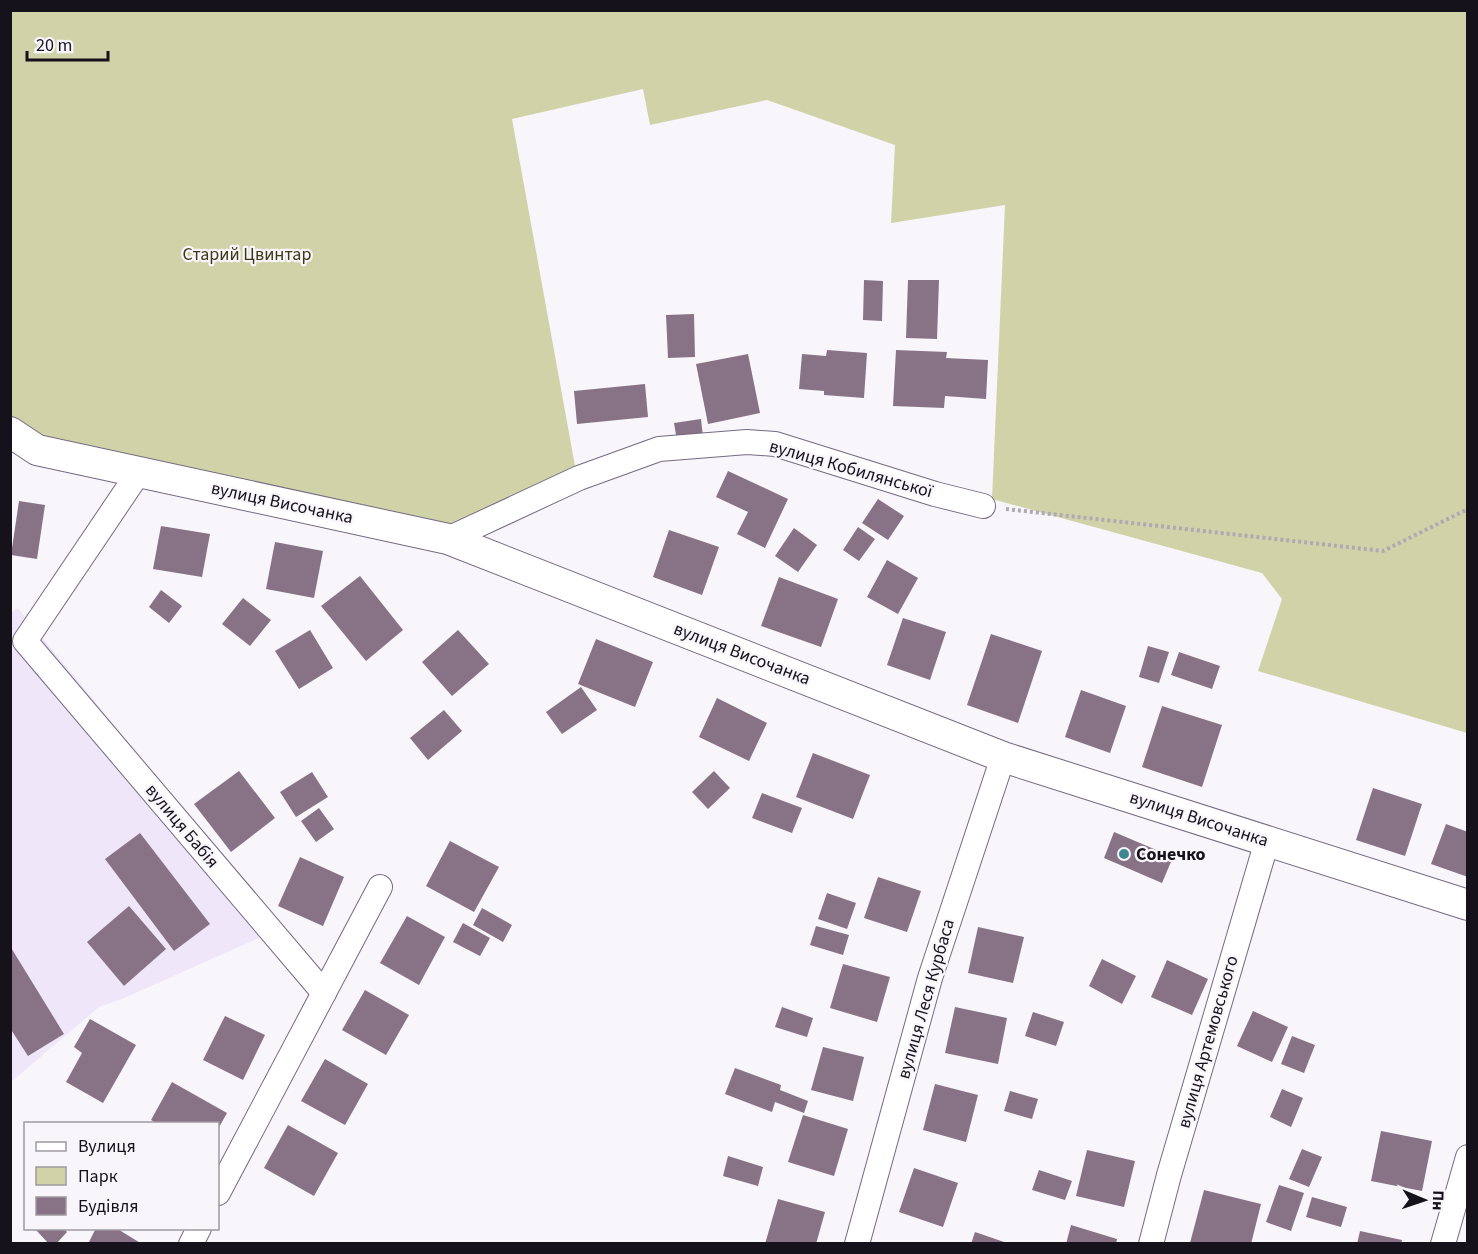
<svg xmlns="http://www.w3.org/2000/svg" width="1478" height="1254" font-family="'Source Sans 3',sans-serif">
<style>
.built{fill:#efe6fa}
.green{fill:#d0d3a8}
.building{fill:#887386}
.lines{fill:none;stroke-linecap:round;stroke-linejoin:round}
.minor-casing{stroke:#756a82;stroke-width:26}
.tertiary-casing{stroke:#756a82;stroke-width:32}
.path{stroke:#aeaab1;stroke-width:4;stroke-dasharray:3 3;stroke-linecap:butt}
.minor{stroke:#fff;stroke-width:24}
.tertiary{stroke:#fff;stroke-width:30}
.poi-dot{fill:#3f8690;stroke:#f8f5fb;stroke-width:2}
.labels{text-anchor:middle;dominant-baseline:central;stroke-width:4.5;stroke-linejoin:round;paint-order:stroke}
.park-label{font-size:18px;fill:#393a13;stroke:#f8f5fb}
.street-label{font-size:18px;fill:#16121b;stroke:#f8f5fb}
.poi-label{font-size:18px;font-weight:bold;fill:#16121b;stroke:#f8f5fb;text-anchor:start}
</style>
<rect width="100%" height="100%" fill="#f8f5fb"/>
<path class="built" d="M18,608L281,928L124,998L99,1007L11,1082L10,613Z"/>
<path class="green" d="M11,11H1467V733L1258,671L1282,599L1262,573L992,499L1005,205L891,223L895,145L767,100L650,125L643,89L512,119L575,466L448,539L11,432Z"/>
<g class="building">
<path d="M864,280L883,281L882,321L863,320Z"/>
<path d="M908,280H939L937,339L906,338Z"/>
<path d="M694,314L695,357L668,358L666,315Z"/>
<path d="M827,350L867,353L864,398L824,395V391L799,389L802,354L826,356Z"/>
<path d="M896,350L947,352L946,358L988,360L986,399L945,396L944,408L893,406Z"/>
<path d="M748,354L760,413L708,424L696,364Z"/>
<path d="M645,384L648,417L577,424L574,391Z"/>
<path d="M701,419L703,437L677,441L674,423Z"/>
<path d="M728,471L788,499L765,548L737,534L748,512L716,497Z"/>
<path d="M878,499L904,516L888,540L862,523Z"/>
<path d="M19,501L45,505L37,559L11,555Z"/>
<path d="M161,526L210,534L202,577L153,569Z"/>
<path d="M858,527L875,539L859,561L843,550Z"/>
<path d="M794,528L817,545L798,572L775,556Z"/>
<path d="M669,530L719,547L702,595L653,577Z"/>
<path d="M275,542L323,551L314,598L266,589Z"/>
<path d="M887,560L918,578L898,614L867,597Z"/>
<path d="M360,576L403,630L366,661L321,606Z"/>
<path d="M779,577L838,599L821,647L761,626Z"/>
<path d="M161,590L182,606L169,623L149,607Z"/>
<path d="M243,598L271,620L250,646L222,624Z"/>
<path d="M903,618L946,632L930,680L887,665Z"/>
<path d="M310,630L333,668L299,689L275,651Z"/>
<path d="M458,630L489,664L452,696L422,662Z"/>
<path d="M991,634L1042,651L1018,723L967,705Z"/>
<path d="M596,639L653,662L635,707L578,684Z"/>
<path d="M1148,646L1169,652L1159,683L1139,677Z"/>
<path d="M1179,652L1220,666L1212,689L1171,675Z"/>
<path d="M581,687L597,710L562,734L546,712Z"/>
<path d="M1081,690L1126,706L1110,753L1065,737Z"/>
<path d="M717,698L767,723L749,761L699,737Z"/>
<path d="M1162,706L1222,725L1202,787L1142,767Z"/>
<path d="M444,710L462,731L428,760L410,738Z"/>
<path d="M813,753L870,775L853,819L796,797Z"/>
<path d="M239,771L275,818L231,852L194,804Z"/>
<path d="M714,771L730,788L708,809L692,792Z"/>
<path d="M312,772L328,797L296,817L280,792Z"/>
<path d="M1373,788L1422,804L1405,856L1356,840Z"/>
<path d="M762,793L802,808L792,833L752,818Z"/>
<path d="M319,808L334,829L316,842L301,821Z"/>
<path d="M1446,824L1468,832V877L1431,864Z"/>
<path d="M1114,832L1173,857L1162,883L1104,858Z"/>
<path d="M140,833L210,924L174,951L105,859Z"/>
<path d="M450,841L499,867L474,912L426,886Z"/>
<path d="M300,857L344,877L323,926L278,906Z"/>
<path d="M878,877L921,891L907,932L864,918Z"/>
<path d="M827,893L856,903L847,929L818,919Z"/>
<path d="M129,906L166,949L124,986L87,942Z"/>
<path d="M482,908L512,925L503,942L473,925Z"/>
<path d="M407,916L445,937L419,985L380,963Z"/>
<path d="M463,923L490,938L480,956L453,942Z"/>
<path d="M816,926L849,935L843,955L810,945Z"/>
<path d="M978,927L1024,937L1013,983L968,973Z"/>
<path d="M10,946L64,1034L28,1056L10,1028Z"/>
<path d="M1102,959L1136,976L1122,1004L1089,986Z"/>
<path d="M1167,960L1208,979L1192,1015L1151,997Z"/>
<path d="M843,964L890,977L877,1022L830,1008Z"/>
<path d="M365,990L409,1015L386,1055L342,1030Z"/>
<path d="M782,1007L813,1018L807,1037L775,1027Z"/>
<path d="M955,1007L1007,1018L998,1064L945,1053Z"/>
<path d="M1253,1011L1288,1027L1272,1062L1237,1046Z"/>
<path d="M1033,1012L1064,1022L1056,1046L1025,1036Z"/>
<path d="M225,1016L265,1035L243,1080L203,1060Z"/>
<path d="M90,1019L136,1045L103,1103L66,1082L82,1053L74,1047Z"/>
<path d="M1292,1036L1315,1045L1304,1073L1281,1064Z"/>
<path d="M823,1047L864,1057L853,1101L811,1090Z"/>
<path d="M325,1059L368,1084L345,1125L301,1101Z"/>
<path d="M735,1068L781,1085L780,1090L808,1101L804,1113L775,1102L772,1112L725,1094Z"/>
<path d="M172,1082L227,1113L218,1129V1124H158L151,1120Z"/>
<path d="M935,1084L978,1095L966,1142L923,1130Z"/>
<path d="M1282,1089L1303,1098L1291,1127L1270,1117Z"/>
<path d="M1010,1091L1038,1099L1032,1119L1004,1111Z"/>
<path d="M803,1115L848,1129L834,1176L788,1162Z"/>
<path d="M288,1125L338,1153L314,1196L264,1168Z"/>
<path d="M1381,1131L1432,1141L1422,1191L1371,1181Z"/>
<path d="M1302,1149L1322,1157L1309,1187L1289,1179Z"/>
<path d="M1087,1150L1135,1161L1124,1207L1076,1196Z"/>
<path d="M728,1156L763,1167L758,1186L723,1176Z"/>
<path d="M914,1168L958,1183L943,1227L899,1212Z"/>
<path d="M1039,1170L1072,1181L1065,1200L1032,1190Z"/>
<path d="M1279,1185L1304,1193L1291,1231L1266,1222Z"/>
<path d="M1204,1190L1261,1204L1251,1244L1190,1243Z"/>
<path d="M1312,1197L1347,1207L1341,1227L1306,1217Z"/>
<path d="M778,1199L825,1212L816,1244H765Z"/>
<path d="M1071,1225L1117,1239L1116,1244H1066Z"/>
<path d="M37,1228H63L67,1232L56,1244H49L36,1230Z"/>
<path d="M96,1228H116L142,1244H88Z"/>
<path d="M1360,1231L1402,1240L1401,1244H1357Z"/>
<path d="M975,1232L1007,1243V1244H971Z"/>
</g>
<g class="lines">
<defs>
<g id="minor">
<path d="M139,472L25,641L324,993"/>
<path d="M448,539L579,478L659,449L747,442L775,444L935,494L983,506"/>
<path d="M218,1193L380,887"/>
<path d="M191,1244L199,1228"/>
<path d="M857,1244L930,978L1003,757"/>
<path d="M1151,1244L1169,1175L1267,841"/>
<path d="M1443,1244L1468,1157"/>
</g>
<path id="tertiary" d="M10,432L37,450L448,539L1003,757L1468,905"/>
</defs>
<use href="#minor" class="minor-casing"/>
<use href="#tertiary" class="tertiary-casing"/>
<path class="path" d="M1006,509L1383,551L1468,509"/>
<use href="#minor" class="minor"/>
<use href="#tertiary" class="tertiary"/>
</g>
<circle class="poi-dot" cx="1124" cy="854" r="6"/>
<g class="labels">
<g class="park-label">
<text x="247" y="254">Старий Цвинтар</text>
</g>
<g class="street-label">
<text transform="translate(851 469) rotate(16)">вулиця Кобилянської</text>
<text transform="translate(282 503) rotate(12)">вулиця Височанка</text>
<text transform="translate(742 654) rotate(21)">вулиця Височанка</text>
<text transform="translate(1199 819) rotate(18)">вулиця Височанка</text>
<text transform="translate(182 826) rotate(50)">вулиця Бабія</text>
<text transform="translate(926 999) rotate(-74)">вулиця Леся Курбаса</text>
<text transform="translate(1208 1042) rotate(-74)">вулиця Артемовського</text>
</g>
<g class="poi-label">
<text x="1136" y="854">Сонечко</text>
</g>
</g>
<rect width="1478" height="1254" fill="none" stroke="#16121b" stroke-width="24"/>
<rect x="24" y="1122" width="195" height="108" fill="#f8f5fb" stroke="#9e9aa1" stroke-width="1.5"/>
<rect x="36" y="1142" width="30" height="9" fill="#ffffff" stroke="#9e9aa1" stroke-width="1.5"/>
<text x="78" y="1152" font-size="18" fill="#16121b">Вулиця</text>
<rect x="36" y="1167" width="30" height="18" fill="#d0d3a8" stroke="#9e9aa1" stroke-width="1.5"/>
<text x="78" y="1182" font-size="18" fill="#16121b">Парк</text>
<rect x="36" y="1197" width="30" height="18" fill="#887386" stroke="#9e9aa1" stroke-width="1.5"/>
<text x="78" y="1212" font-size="18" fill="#16121b">Будівля</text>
<g transform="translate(1424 1200) rotate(92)" stroke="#f8f5fb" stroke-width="4.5" paint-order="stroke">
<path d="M0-4.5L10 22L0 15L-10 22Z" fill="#16121b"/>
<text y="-9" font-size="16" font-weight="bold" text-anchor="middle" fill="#16121b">Пн</text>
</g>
<path d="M27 51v9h81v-9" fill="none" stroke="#16121b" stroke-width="3"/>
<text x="36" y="51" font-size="18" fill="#16121b" stroke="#f8f5fb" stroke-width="4.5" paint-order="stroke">20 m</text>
</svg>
